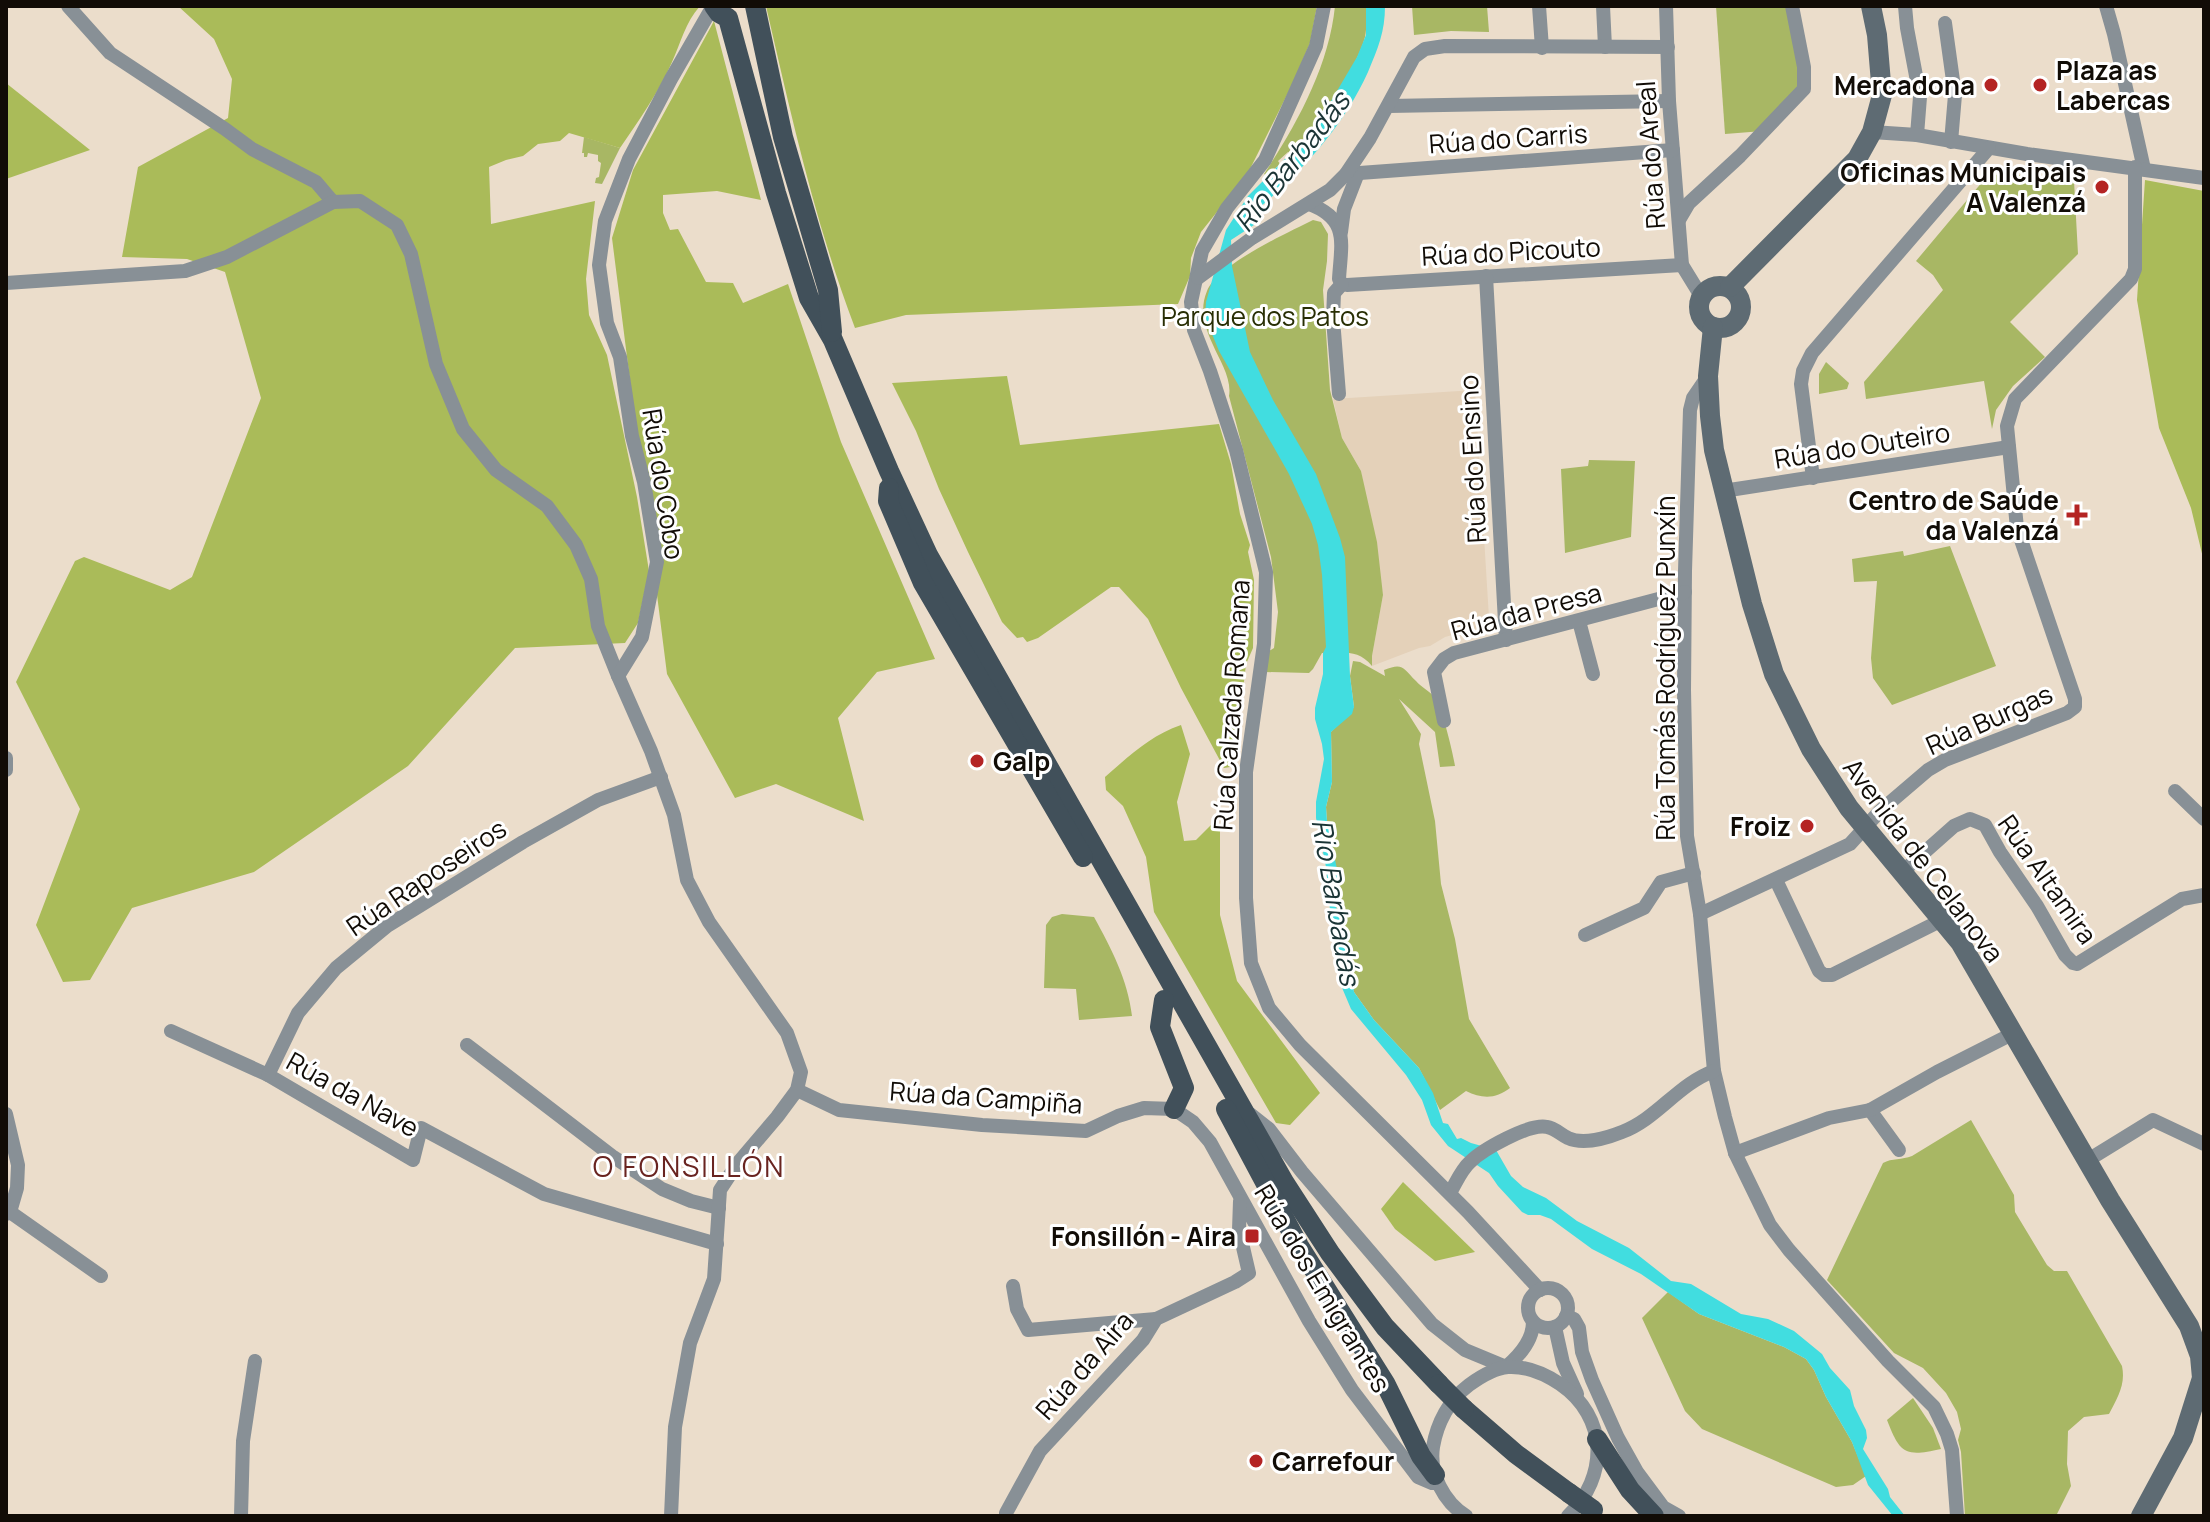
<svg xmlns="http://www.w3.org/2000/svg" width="2210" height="1522" font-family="Manrope,sans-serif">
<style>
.built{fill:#e4d1b9}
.green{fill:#a8b764}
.forest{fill:#aabb59}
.water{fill:#41dde0}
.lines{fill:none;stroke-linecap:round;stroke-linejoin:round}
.street{stroke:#889096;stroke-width:14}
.secondary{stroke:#5e6b73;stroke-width:20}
.primary{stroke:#41505a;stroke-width:20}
.primary-bridge{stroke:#41505a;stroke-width:20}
.poi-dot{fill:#b42424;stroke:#fff;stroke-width:3}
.labels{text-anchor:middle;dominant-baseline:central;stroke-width:6;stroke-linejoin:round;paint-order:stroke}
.poi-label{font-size:26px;font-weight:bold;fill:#110c06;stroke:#fff;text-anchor:end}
.street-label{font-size:26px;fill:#110c06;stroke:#fff}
.park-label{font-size:26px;fill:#282e04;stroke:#fff}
.water-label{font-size:28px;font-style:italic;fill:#1b3435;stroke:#fff}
.neighbourhood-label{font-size:28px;letter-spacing:2px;fill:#692420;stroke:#fff}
</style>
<rect width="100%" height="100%" fill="#ebddcb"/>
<path class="built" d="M1475,390L1489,618L1482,627L1445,637L1430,646L1419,648L1372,666V656L1383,595L1361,471L1342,438L1333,399Z"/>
<g class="green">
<path d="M1335,6H1366C1366,16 1367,28 1365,37C1356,71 1315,128 1291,154L1288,152L1278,161L1280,164L1267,176L1264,174C1297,124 1329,66 1335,6Z"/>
<path d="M1412,6H1487L1489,32L1451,31L1414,35Z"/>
<path d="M1716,6H1792L1804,89L1763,131L1725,134Z"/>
<path d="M584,137L620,148L602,184L595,183L596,178L599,177L601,163L598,161V155L588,153L587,157H584V153H582Z"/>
<path d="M2001,173L2074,181L2078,254L2010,322L2045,357L2013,386L1996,410L1992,429L1984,381L1866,399L1864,382L1943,290L1933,275L1916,261L1983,181Z"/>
<path d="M1313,220L1321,222L1328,234L1327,261L1323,290L1330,390L1342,438L1361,471L1377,542L1383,595L1372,656V666C1358,649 1343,653 1322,653L1313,669L1309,673L1265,672L1269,651L1274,648L1278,612L1271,557L1229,396C1232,379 1220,361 1213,345C1205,327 1199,310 1207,291C1217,265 1287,233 1313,220Z"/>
<path d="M1826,362L1849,383L1847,389L1819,394V374Z"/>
<path d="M1589,460L1635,461L1631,537L1565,553L1561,469L1588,466Z"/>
<path d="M1950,546L1996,666L1892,705L1873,678L1871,658L1877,581L1854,582L1852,559L1903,551L1904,556Z"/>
<path d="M1353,661L1360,662L1385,676L1384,670C1403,662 1403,668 1416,681C1421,687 1430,691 1435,698C1442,707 1453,753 1455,766L1440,767L1435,732L1399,699L1421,734L1419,744L1435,821L1441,884L1455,939L1469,1019L1510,1088C1496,1099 1482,1099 1466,1091L1440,1110L1419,1068L1374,1020L1354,992L1343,928L1336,907L1331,835L1327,821L1326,807L1332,782L1331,732L1354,707L1350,676Z"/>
<path d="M1062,914L1094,917C1111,948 1128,980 1132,1016L1079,1020L1076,989L1044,988L1046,925L1052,917Z"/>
<path d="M1971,1120L2014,1195L2015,1212L2047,1265L2054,1271H2067L2122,1366C2126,1385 2117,1398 2109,1414L2084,1417L2068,1431L2067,1464L2071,1486L2056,1516H1965L1961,1452L1958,1440L1961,1429L1957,1412L1946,1393L1923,1368L1894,1353L1827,1280L1883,1163C1892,1158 1902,1160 1912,1156Z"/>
<path d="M1668,1292L1699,1314L1784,1347L1806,1359L1814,1370L1826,1397L1852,1442L1866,1476L1853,1485L1836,1487L1702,1429L1685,1411L1642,1318Z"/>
<path d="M1913,1398L1933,1428L1941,1449C1905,1457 1900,1454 1887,1420Z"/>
</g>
<g class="forest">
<path d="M178,6H700C685,23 681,42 672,62C659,92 639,120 620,148L569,133L560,141L538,144L523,156L506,160L489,167L491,224L595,201L586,279L589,315L607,355L637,497L649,571L638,623L625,643L515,648L408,766L254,872L132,908L90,980L63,982L36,925L80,809L16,682L75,561L84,557L170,590L192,577L261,398L225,272L187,259L122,257L138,167L228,118L232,79L214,39Z"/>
<path d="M766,6H1317L1310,43L1292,85L1248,173L1201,232L1191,258L1190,276L1178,304L906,315L855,328C815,223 791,115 766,6Z"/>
<path d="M714,21L761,200L717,191L663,195V213L670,230L678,229L706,282L733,283L743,303L788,284L841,442L935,659L877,672L838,718L864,821L776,784L735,798L667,674L612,238L633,170Z"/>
<path d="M6,83L90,150L6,179Z"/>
<path d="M2145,180L2204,191V562L2191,508L2159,428L2137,300Z"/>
<path d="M1007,376L1020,445L1219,424L1231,464L1240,514L1250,545L1248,552L1254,580L1253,648L1246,664L1235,761L1230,767L1224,768L1181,688L1148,619L1119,587H1111L1038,638L1027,642L1023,637L1017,638L1002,622L968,552L939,489L916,431L892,383Z"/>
<path d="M1181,725L1190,754L1177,802L1184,841L1196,840L1212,824L1220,827V915L1237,981L1320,1093L1290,1125L1276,1123L1154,912L1146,857L1123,806L1106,790L1105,777C1128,757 1151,735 1181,725Z"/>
<path d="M1403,1182L1475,1252L1435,1261L1395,1229L1381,1209Z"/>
</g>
<path class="water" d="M1366,6H1385C1385,32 1378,48 1368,72C1341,131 1299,174 1250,216L1254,225L1231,240L1232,266L1250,352L1273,400L1316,474L1340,538L1345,557L1350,676L1354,707L1352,714L1331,732L1332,782L1326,807L1327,821L1338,874L1336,907L1343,928L1354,992L1374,1020L1419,1068L1433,1093L1443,1123L1448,1124L1457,1139L1461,1138L1471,1143L1496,1150L1511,1176L1523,1187L1546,1198L1577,1221L1629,1248L1671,1281L1691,1284L1741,1314L1768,1319L1794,1331L1822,1354L1830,1368L1850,1390L1854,1406L1866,1430L1867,1438L1863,1449L1888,1489L1890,1497L1905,1516H1893L1868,1485L1852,1442L1826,1397L1814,1370L1806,1359L1784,1347L1699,1314L1641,1274L1592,1249L1551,1219L1540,1215H1528L1522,1212L1498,1186L1489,1173L1448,1146L1431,1125L1422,1100L1406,1075L1351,1009L1340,983L1332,932L1326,867L1316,818V802L1324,759L1322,744L1315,719V708L1323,674V653L1326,647L1322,575L1318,545L1312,524L1289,474L1219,351L1205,317L1206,302L1226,230L1248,196L1300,144L1324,113L1357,57L1366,35Z"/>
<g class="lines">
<g class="street">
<path d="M68,6L110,53L225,129L252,149L316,182L333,202"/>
<path d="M1324,6L1316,46L1265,160L1227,208L1202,251L1191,302L1194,330L1210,371L1236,450L1266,572L1264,644L1246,772V898L1251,963L1269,1008L1300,1045L1468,1212L1540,1290"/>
<path d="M1539,6L1542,48"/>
<path d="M1603,6L1605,47"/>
<path d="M1666,6L1669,101L1682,265L1701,296"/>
<path d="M1905,6L1907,28L1920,97L1917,135"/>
<path d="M2106,6L2114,34L2144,169"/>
<path d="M1945,23L1955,95L1951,142"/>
<path d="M1389,106L1669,101"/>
<path d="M1872,132L1917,135L2027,154L2204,178"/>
<path d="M1346,174L1673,150"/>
<path d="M1309,204C1350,219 1341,244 1339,279L1342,284L1347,285L1682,265"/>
<path d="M1679,220L1689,203L1740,156L1804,89V67L1792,6"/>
<path d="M1341,232L1344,209L1358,173"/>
<path d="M1486,276L1506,640"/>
<path d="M1198,278L1252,238L1330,190L1346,174L1370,138L1414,57L1425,49L1445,46L1668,47"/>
<path d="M6,283L185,271L227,257L333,202L360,201L397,225L411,254L436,364L463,429L496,470L547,506L576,545L591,579L598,626L618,676"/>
<path d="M1708,376L1693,398L1690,410L1685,571L1684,690L1687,836L1700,914L1714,1071L1725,1117L1735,1153L1770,1225L1789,1250L1888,1361L1934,1407L1947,1434L1952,1450L1957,1516"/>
<path d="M1339,394L1333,319L1334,293L1342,284"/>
<path d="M1813,478L1801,384L1803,371L1812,353L1989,148"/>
<path d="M1723,491L2009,447"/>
<path d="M1579,621L1593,674"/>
<path d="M1444,721L1434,672L1444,659L1454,653L1685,592"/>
<path d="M6,758V770"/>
<path d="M2175,791L2204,819"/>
<path d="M1901,873L1954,826L1970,819L1985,825L2000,852L2037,906L2065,955L2073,963L2077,964L2182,899L2204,895"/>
<path d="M1776,880L1819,971L1824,975H1832L1942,920"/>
<path d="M1700,914L1850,844L1880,811L1928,770L1945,760L2067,713L2075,707V699L2017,528L2007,426L2015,399L2131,279L2135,269V167"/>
<path d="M1585,935L1644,908L1661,882L1694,873"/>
<path d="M171,1031L268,1075L413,1160L421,1128L544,1194L717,1244"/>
<path d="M467,1045L612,1156L662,1189L691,1201L719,1208"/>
<path d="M268,1075L298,1013L336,968L387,926L523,842L598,800L661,777"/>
<path d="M797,1090L839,1110L982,1125L1086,1131L1118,1116L1144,1108L1174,1109L1193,1122L1210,1142L1309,1321L1352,1390L1418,1477L1432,1483H1438"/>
<path d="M1870,1110L1899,1150"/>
<path d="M6,1114L18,1165L17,1188L10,1212"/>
<path d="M1250,1114L1269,1129L1302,1172L1432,1324L1465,1350L1506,1367C1519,1356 1533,1341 1533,1322"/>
<path d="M1735,1153L1829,1118L1870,1110L1937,1072L2014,1033"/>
<path d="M2088,1160L2153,1120L2204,1144"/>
<path d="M1450,1193C1456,1183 1461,1170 1470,1162C1482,1150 1529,1123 1547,1127C1555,1128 1561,1135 1568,1138C1583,1145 1607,1138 1622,1132C1657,1119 1678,1084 1714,1071"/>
<path d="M6,1214L10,1212L101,1276"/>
<path d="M1013,1286L1017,1309L1028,1330L1156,1319"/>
<circle cx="1548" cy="1308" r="20"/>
<path d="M1566,1316L1574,1319L1579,1328L1582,1352L1592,1380L1618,1438L1637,1472L1663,1507L1679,1516"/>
<path d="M1555,1327L1563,1363L1577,1394"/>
<path d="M1006,1513L1040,1451L1143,1340L1156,1319L1235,1282L1249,1273L1239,1230L1240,1201"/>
<path d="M241,1516L243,1441L255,1361"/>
<path d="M671,1516L675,1427L690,1343L714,1279L720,1190L737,1164L777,1117L797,1090L801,1072L787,1033L709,922L687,880L674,815L651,751L618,676L642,637L657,562L644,482L632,436L620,357L607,323L599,265L605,221L629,159L671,79L713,6"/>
<path d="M1466,1516C1444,1502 1429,1474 1433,1447C1437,1423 1449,1400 1469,1385C1480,1377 1494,1368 1508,1367C1526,1366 1545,1374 1560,1384C1608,1417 1609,1476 1568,1516"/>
</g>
<g class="secondary">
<circle cx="1720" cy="307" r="21"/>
<path d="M1730,287L1857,159L1872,132L1882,95L1877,35L1871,6"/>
<path d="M1713,327L1708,376L1710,416L1714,450L1752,604L1774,674L1811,749L1849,808L1960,942L2110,1200L2189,1326L2200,1356L2202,1378L2183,1438L2141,1516"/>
</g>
<g class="primary">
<path d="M714,6L719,13L728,18L776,193L809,298L833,340L889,471L928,555L1284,1182L1330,1253L1385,1327L1439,1384"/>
<path d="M755,6L783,137L828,290L832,332"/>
<path d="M889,488L888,501L923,583L1083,857"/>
<path d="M1164,1000L1160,1027L1184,1088L1174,1109"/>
<path d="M1226,1109L1299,1246L1385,1383L1421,1456L1435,1475"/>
<path d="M1464,1409L1516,1454L1569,1493"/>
<path d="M1597,1439L1630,1490L1654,1516"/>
</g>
<g class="primary-bridge">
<path d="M1439,1384L1464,1409"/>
<path d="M1569,1493L1593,1510"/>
</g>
</g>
<g class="poi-dot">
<circle cx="1991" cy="85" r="8"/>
<circle cx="2040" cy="85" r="8"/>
<circle cx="2102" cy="187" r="8"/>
<path d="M2073 503h8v8h8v8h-8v8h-8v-8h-8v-8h8z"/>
<circle cx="977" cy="761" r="8"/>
<circle cx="1807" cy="826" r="8"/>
<rect x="1244" y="1228" width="16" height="16" rx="4"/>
<circle cx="1256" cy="1461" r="8"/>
</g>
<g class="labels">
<g class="poi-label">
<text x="2056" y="70" text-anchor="start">Plaza as<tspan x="2056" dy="30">Labercas</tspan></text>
<text x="1975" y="85">Mercadona</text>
<text x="2086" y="172">Oficinas Municipais<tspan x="2086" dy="30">A Valenzá</tspan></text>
<text x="2059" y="500">Centro de Saúde<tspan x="2059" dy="30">da Valenzá</tspan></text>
<text x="993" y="761" text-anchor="start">Galp</text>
<text x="1791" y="826">Froiz</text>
<text x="1236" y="1236">Fonsillón - Aira</text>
<text x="1272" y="1461" text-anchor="start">Carrefour</text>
</g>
<g class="street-label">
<text transform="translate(1508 138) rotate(-4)">Rúa do Carris</text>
<text transform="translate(1650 155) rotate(-94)">Rúa do Areal</text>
<text transform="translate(1511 251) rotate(-3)">Rúa do Picouto</text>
<text transform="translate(1862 445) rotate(-9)">Rúa do Outeiro</text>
<text transform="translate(1472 459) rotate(-93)">Rúa do Ensino</text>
<text transform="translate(664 484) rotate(81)">Rúa do Cobo</text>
<text transform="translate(1526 611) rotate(-15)">Rúa da Presa</text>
<text transform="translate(1665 668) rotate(-90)">Rúa Tomás Rodríguez Punxín</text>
<text transform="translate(1231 705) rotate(-86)">Rúa Calzada Romana</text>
<text transform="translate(1989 719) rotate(-24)">Rúa Burgas</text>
<text transform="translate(1924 860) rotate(53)">Avenida de Celanova</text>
<text transform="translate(426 877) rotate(-34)">Rúa Raposeiros</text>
<text transform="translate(2048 879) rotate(55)">Rúa Altamira</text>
<text transform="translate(353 1094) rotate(29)">Rúa da Nave</text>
<text transform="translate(986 1097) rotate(4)">Rúa da Campiña</text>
<text transform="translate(1323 1288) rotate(59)">Rúa dos Emigrantes</text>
<text transform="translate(1084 1365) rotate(-49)">Rúa da Aira</text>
</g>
<g class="park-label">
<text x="1265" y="316">Parque dos Patos</text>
</g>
<g class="water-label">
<text transform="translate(1291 161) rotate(-52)">Rio Barbadás</text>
<text transform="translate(1337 902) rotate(80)">Rio Barbadás</text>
</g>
<g class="neighbourhood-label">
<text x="689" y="1166">O FONSILLÓN</text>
</g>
</g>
<rect width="2210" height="1522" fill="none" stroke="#110c06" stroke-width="16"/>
</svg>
